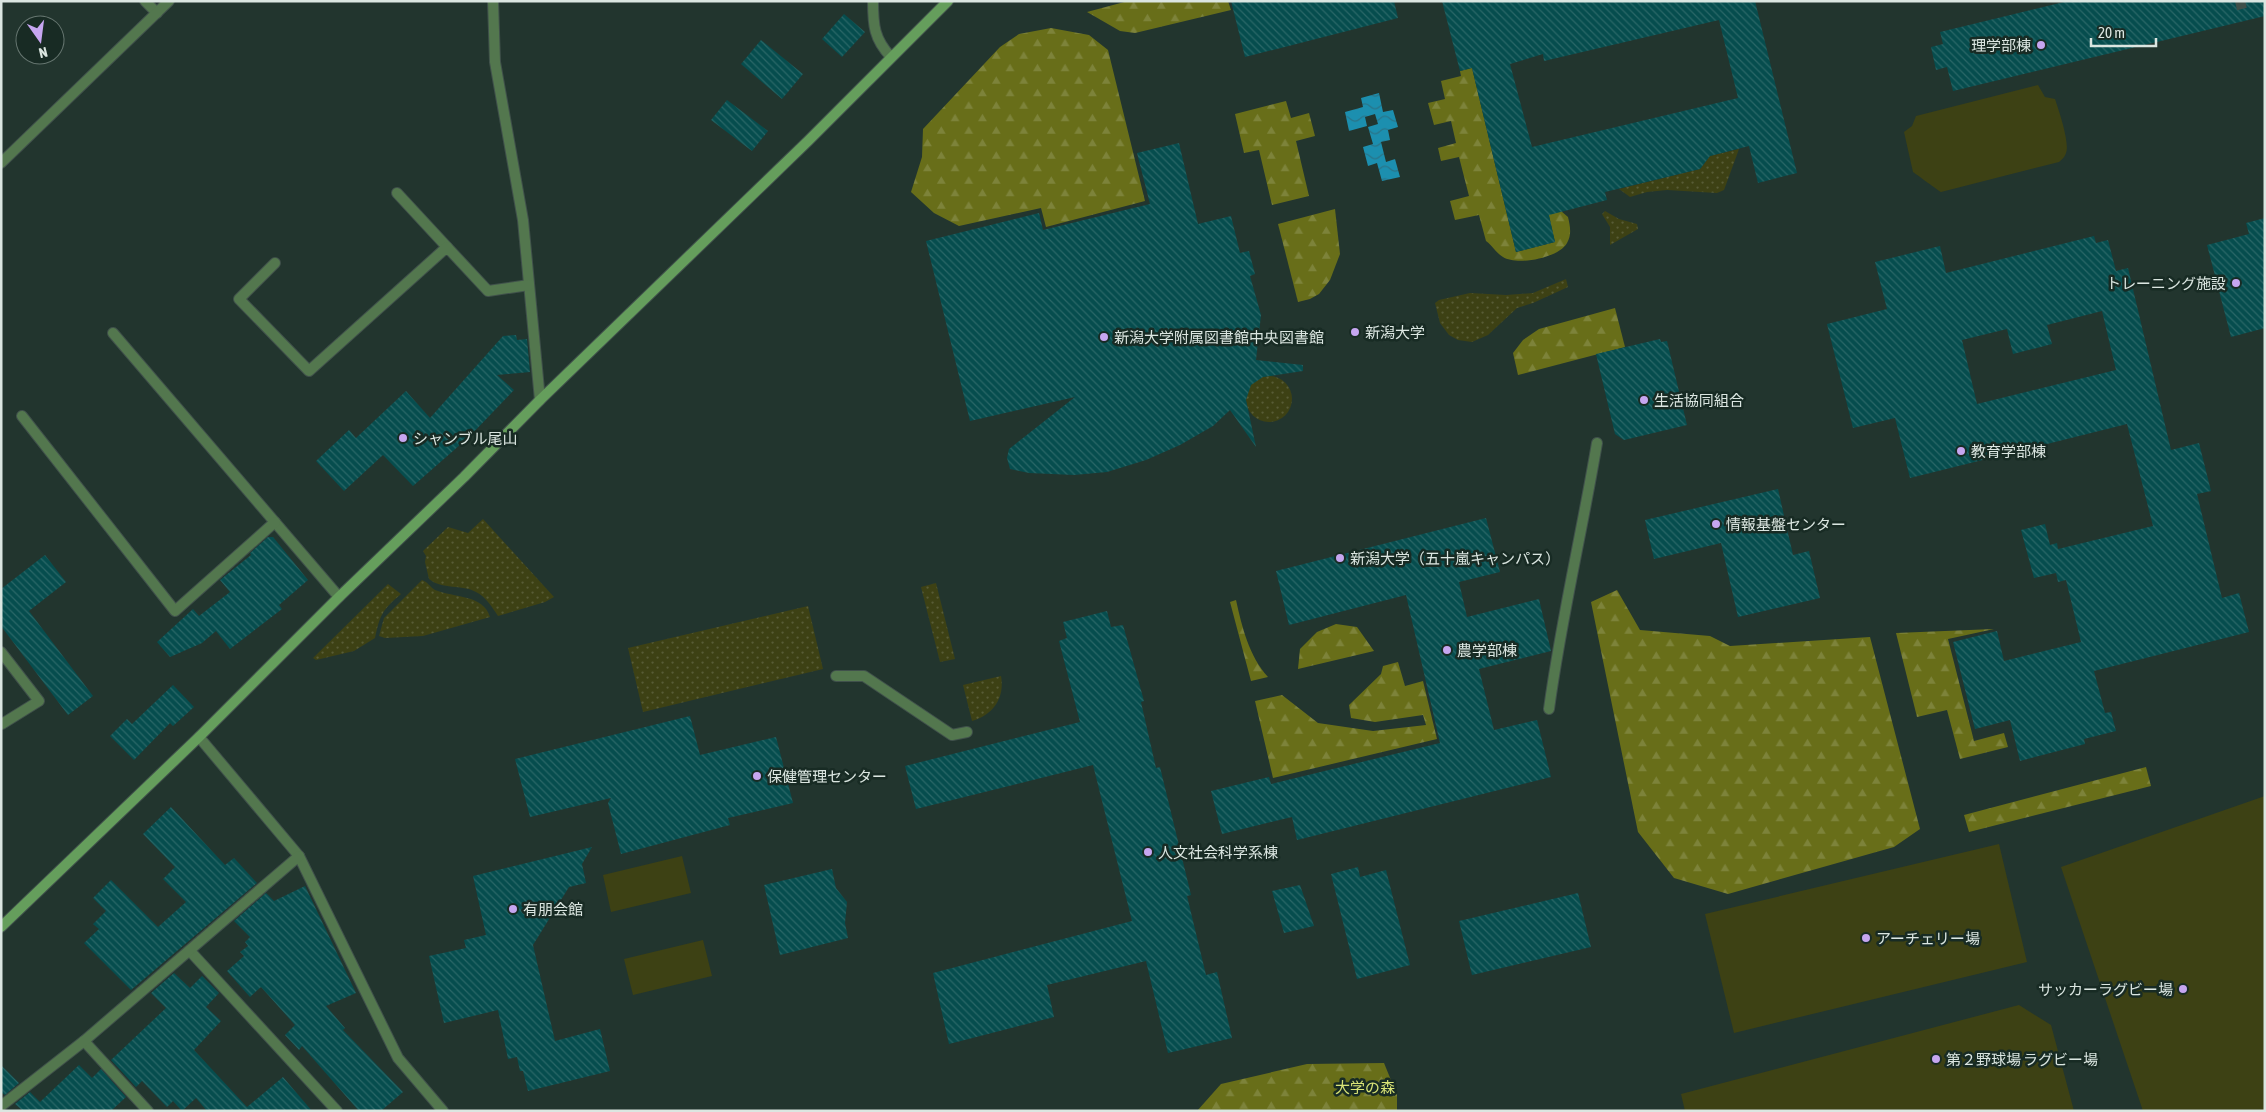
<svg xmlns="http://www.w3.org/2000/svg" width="2266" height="1112" font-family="'Asap Condensed','Noto Sans JP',sans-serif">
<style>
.grass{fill:url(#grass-dots)}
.forest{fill:url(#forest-firs)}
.park{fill:#3d4114}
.water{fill:url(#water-waves)}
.building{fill:url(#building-back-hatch);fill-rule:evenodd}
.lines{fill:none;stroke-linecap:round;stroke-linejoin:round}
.street-tunnel{stroke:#3e5049;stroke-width:10;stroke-dasharray:10 5;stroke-linecap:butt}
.street-casing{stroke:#40514b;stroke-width:12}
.secondary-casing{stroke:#40514b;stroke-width:12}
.street{stroke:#53774e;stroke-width:10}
.secondary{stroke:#659e5c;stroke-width:10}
.poi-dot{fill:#c6a6f0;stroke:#182b24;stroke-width:2}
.labels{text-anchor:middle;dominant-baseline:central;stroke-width:5;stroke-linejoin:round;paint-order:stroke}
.poi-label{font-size:15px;fill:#dbe6e1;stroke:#182b24;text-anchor:start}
.park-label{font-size:15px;fill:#d9e476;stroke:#182b24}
</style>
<defs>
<pattern id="grass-dots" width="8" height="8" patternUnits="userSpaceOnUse" patternTransform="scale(1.25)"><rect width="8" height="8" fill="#3d4114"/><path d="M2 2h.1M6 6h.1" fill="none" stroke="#585c36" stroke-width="1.8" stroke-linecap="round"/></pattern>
<pattern id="forest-firs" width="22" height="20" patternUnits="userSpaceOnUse" patternTransform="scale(1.25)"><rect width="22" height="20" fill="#686e19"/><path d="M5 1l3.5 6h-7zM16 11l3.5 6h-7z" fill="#7d833a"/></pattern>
<pattern id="water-waves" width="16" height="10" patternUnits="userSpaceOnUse" patternTransform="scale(1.25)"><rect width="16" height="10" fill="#1c8faf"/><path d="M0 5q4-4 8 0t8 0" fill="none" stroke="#29758a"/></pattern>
<pattern id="building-back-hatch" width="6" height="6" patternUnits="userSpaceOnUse" patternTransform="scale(1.25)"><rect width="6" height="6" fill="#064d4e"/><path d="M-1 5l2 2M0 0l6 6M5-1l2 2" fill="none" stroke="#2a6767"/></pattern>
</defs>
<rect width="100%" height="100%" fill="#22352e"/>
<g class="grass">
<path d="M1739,149L1724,190L1717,193L1667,190L1647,192L1630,197L1619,189L1700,169L1710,156Z"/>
<path d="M1605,211L1619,219L1637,224L1638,229L1610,245V227L1602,214Z"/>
<path d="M1566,279L1568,287L1533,303L1517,308L1488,335L1472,342L1458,340L1449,335L1440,323L1435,303L1439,300L1470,293L1506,295L1533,293Z"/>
<circle cx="1269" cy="399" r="23"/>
<path d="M483,519L554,597L545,602L498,616C492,607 486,597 476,592C462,584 442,590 429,579L425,562L426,556L423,551L448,527L468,533Z"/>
<path d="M422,580C428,582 430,587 435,590C454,598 483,594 490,617L423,636L385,638L379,636L384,618Z"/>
<path d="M936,583L955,659L940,662L921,587Z"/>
<path d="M388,584L401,594C382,610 380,615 375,638L354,651L316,660L313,658Z"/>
<path d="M808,606L823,669L643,712L628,648Z"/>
<path d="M1001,676C1005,698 993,715 972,721L963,685Z"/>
</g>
<g class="forest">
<path d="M1128,1H1228L1231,10L1135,33L1120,31L1087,12Z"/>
<path d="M1051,28L1089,35L1108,50L1145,201L1046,227L1041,208L959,226L934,213L911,192L922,157L923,129L1000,47L1019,34Z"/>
<path d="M1472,68L1516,252L1555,242L1539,174L1561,211L1568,217C1570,226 1572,234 1567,243C1559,258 1517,266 1503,257C1496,253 1493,246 1486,241L1479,215L1455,220L1450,201L1469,196L1459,157L1441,161L1438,148L1456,143L1451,121L1434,125L1428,103L1445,99L1441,81L1461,76L1460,71Z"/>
<path d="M1286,101L1291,118L1309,113L1315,136L1296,141L1309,196L1272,205L1259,150L1244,153L1235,114Z"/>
<path d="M1335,209L1340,254L1330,280L1319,294L1310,299L1298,302L1278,224Z"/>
<path d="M1615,308L1625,347L1518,375L1513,353L1523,340L1539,329Z"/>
<path d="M1617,590L1640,630L1710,636L1730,646L1870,637L1920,829L1894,847L1728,894L1674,878L1638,832L1591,602Z"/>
<path d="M1236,600C1242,627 1249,656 1268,677L1251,681L1230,602Z"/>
<path d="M1336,624L1357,627L1374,651L1298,669L1300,649L1317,632Z"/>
<path d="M1994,629L1948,639L1974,741L2004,733L2008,747L1960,759L1947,710L1917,717L1896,633Z"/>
<path d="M1398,662L1405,686L1423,681L1437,739L1273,778L1255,701L1282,695L1318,723L1373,731L1426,725L1423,715L1375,722L1351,718L1349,705L1381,674L1383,666Z"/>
<path d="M2146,767L2151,786L1969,832L1964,815Z"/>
<path d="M1384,1063L1397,1095V1111H1197L1221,1084L1307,1064Z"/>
</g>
<g class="park">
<path d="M2038,85L2045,97L2055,99C2059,111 2070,143 2066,153C2065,157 2062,159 2059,162L1941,192C1939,191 1916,174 1913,172L1904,132L1912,126L1916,116Z"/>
<path d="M2265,796V1111H2143L2061,867Z"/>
<path d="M1999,844L2027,962L1734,1033L1705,914Z"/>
<path d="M682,856L691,893L611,912L603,875Z"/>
<path d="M703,940L712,976L633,995L624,959Z"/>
<path d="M2019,1005L2051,1025L2074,1111H1685L1681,1094Z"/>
</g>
<path class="water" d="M1379,93L1383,112L1393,110L1398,127L1388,130L1390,140L1381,142L1386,162L1395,159L1400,177L1382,181L1377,163L1368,166L1363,147L1373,144L1368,127L1378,124L1375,114L1365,117L1367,126L1349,131L1345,112L1363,107L1361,98Z"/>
<g class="building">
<path d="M1231,1H1394L1398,18L1245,57Z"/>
<path d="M1442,1H1755L1797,173L1758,183L1749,146L1710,156L1700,169L1605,192L1607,200L1549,215L1555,242L1516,252L1472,68L1460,71ZM1719,20L1738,98L1532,147L1510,64L1543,54L1544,61Z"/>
<path d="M2068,1H2265V16L1953,91L1947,67L1936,70L1931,47L1943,44L1940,32Z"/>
<path d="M844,14L865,32L842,57L822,39Z"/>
<path d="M761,40L803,74L782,99L741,64Z"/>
<path d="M727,100L768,131L752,151L711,120Z"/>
<path d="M1179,143L1198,224L1231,216L1240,253L1249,251L1255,274L1250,276L1261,315L1256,360L1303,365V371L1263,377L1251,385L1246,400L1256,447L1230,410L1213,426L1180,445L1146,460L1107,472L1074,475L1029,473L1010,469L1007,458L1009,449L1075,397L970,421L926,241L1039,213L1043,230L1150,204L1137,153Z"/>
<path d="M2265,218V328L2231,337L2207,245L2249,234L2246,223Z"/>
<path d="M2094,236L2096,243L2108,240L2116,271L2128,268L2171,450L2199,443L2211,491L2197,494L2222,598L2239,593L2249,632L2094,671L2105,713L2111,712L2116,731L2084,739L2085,744L2020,761L2010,720L1975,729L1953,642L1997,631L2004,661L2081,642L2066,580L2058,582L2056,573L2034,578L2021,530L2045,524L2050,545L2057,543L2058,549L2153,526L2127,424L1910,478L1895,418L1853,428L1827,324L1887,309L1875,262L1940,246L1946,273ZM2102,311L2116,370L1977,404L1962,340L2007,329L2013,354L2052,344L2047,325Z"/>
<path d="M516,335L517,340L527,339L530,372L497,375L514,390L469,437L413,486L383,455L344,491L316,461L349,430L356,438L406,391L430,418L503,336Z"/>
<path d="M1660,339L1661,342L1667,341L1687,425L1624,440L1615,434L1596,354Z"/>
<path d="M1778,489L1793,555L1809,551L1820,598L1738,617L1721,543L1654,559L1645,520Z"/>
<path d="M1486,518L1500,572L1459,582L1467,617L1539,599L1551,651L1479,669L1494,730L1537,720L1551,777L1297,840L1292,817L1222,834L1211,791L1269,777L1271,784L1440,743L1406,595L1289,625L1276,571Z"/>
<path d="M268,537H273L308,580L279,605L282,609L230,649L216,631L202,643L170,657L157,642L193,609L199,616L230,592L220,580L251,555L250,553Z"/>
<path d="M45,555L66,582L29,611L93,696L68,715L1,626V589Z"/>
<path d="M1107,611L1111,627L1123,625L1144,701L1141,702L1156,768L1160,767L1191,895L1187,896L1206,975L1217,972L1232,1038L1168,1053L1146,961L1047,985L1054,1017L949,1044L933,973L1132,921L1093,765L916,809L905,766L1080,722L1059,641L1067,638L1063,622Z"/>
<path d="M173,685L194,707L173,726L170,723L134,760L110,736L127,719L132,724Z"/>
<path d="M690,716L700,755L776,737L793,803L728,818L730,825L621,854L608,803L611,798L530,817L515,759Z"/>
<path d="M171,807L225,865L234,858L257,883L131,990L84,943L99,929L93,924L106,911L93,898L111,880L158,927L186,902L163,879L175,867L143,834Z"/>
<path d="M592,847L582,864L586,883L569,887L533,945L555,1041L600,1029L610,1071L528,1091L523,1071H520L517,1057L508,1059L498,1010L444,1023L429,956L466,948L464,940L486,935L473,876Z"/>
<path d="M1358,867L1360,877L1386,870L1410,965L1357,979L1331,874Z"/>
<path d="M832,869L836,888L847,902L845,923L848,938L780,955L764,885Z"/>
<path d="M1300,885L1314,926L1284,933L1272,891Z"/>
<path d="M305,886L356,993L326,1006L345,1028L343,1030L403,1092L381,1111H359L302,1046L299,1050L285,1035L295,1025L261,987L250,997L227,971L244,956L240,952L248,946L245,942L250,937L234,921L266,893L274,901Z"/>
<path d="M1578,893L1591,947L1472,975L1459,921Z"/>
<path d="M174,973L190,988L202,976L219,993L206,1007L221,1021L194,1050L247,1107L283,1077L312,1111H207L196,1098L182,1111L173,1101L167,1107L142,1081L136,1087L111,1060L166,1008L151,993Z"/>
<path d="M1,1065L19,1083L5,1095L1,1092Z"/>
<path d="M79,1065L92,1078L101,1069L126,1097L111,1111H23L15,1104L30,1092L40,1102Z"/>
</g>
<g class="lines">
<path class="street-tunnel" d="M2240,1L2242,9"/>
<defs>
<g id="street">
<path d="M145,1L157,13"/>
<path d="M493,1L495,62L523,220L540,400"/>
<path d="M873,1C873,25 874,39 891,57"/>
<path d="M1,163L169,1"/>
<path d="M397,193L447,247"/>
<path d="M275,263L239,299L309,371L447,247L488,291L529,285"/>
<path d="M113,333L339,597"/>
<path d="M22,416L175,611L275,522"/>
<path d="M1,652L39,701L2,724"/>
<path d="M836,676H864L952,735L967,732"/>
<path d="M1549,709C1561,620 1582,532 1597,443"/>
<path d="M199,737L299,856L398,1058L443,1111"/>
<path d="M190,951L337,1111"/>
<path d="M84,1041L148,1111"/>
<path d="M1,1106L84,1041L299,856"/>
</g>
<path id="secondary" d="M1,927L199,737L339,597L464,477L540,400L808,141L948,1"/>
</defs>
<use href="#street" class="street-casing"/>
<use href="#secondary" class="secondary-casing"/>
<use href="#street" class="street"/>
<use href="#secondary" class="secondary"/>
</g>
<g class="poi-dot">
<circle cx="2041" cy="45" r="5"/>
<circle cx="2236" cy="283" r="5"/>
<circle cx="1355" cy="332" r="5"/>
<circle cx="1104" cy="337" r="5"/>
<circle cx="1644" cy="400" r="5"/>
<circle cx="403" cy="438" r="5"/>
<circle cx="1961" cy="451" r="5"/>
<circle cx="1716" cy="524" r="5"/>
<circle cx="1340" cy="558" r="5"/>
<circle cx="1447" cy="650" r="5"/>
<circle cx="757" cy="776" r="5"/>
<circle cx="1148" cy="852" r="5"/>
<circle cx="513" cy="909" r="5"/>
<circle cx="1866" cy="938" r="5"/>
<circle cx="2183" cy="989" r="5"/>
<circle cx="1936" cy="1059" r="5"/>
</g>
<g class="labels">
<g class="poi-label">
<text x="2031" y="45" text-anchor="end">理学部棟</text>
<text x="2226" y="283" text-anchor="end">トレーニング施設</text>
<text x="1365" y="332">新潟大学</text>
<text x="1114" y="337">新潟大学附属図書館中央図書館</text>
<text x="1654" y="400">生活協同組合</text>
<text x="413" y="438">シャンブル尾山</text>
<text x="1971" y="451">教育学部棟</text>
<text x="1726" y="524">情報基盤センター</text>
<text x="1350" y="558">新潟大学（五十嵐キャンパス）</text>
<text x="1457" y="650">農学部棟</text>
<text x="767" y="776">保健管理センター</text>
<text x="1158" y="852">人文社会科学系棟</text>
<text x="523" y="909">有朋会館</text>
<text x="1876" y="938">アーチェリー場</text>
<text x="2173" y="989" text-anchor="end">サッカーラグビー場</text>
<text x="1946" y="1059">第２野球場 ラグビー場</text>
</g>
<g class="park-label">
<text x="1365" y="1087">大学の森</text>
</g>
</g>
<rect width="2266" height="1112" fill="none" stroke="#dbe6e1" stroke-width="5"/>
<g transform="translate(40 40) rotate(166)"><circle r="24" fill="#182b24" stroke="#667670"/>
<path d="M0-4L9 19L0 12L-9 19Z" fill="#c6a6f0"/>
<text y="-8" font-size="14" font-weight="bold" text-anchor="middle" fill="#dbe6e1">N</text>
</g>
<path d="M2091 38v8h65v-8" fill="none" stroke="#dbe6e1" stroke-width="2.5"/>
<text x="2098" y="38" font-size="15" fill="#dbe6e1" stroke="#182b24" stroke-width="4" paint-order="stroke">20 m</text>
</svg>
